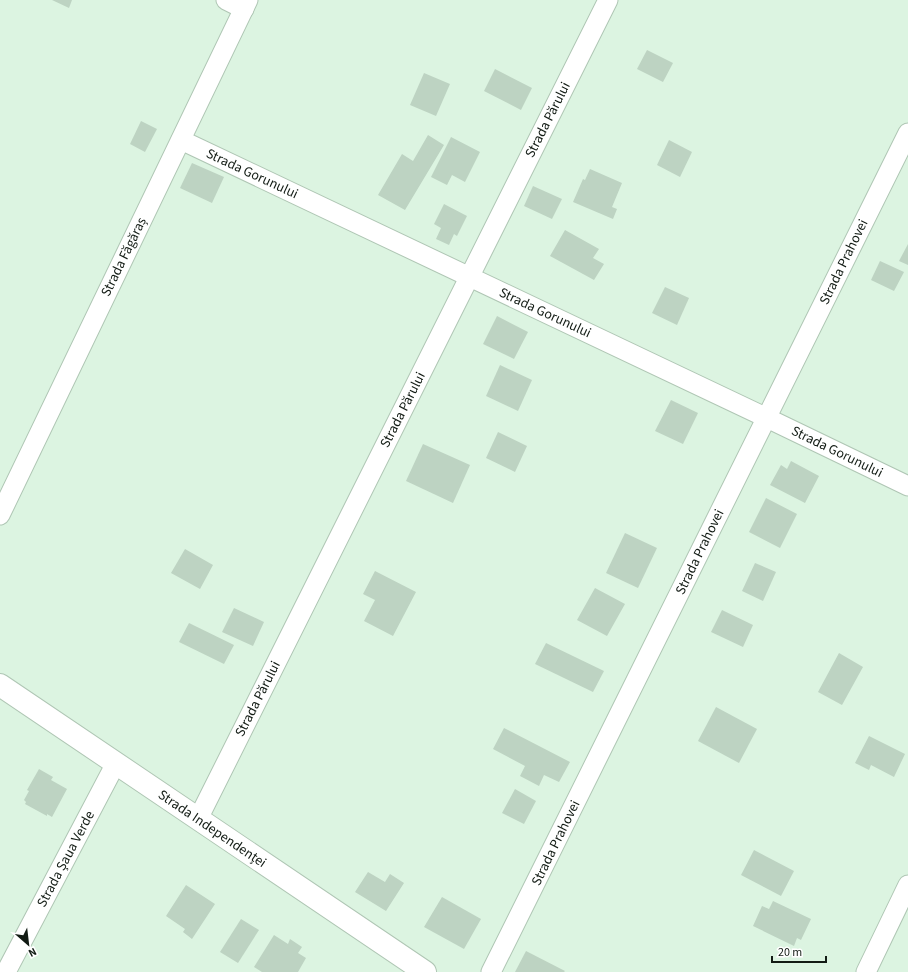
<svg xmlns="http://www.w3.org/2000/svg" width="908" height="972" font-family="'Source Sans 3',sans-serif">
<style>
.building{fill:#bdd3c2}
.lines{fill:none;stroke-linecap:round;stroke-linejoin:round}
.minor-casing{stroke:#afc6b4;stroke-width:21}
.tertiary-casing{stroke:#afc6b4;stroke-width:24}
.minor{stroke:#fff;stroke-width:19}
.tertiary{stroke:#fff;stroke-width:22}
.labels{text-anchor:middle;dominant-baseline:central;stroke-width:4;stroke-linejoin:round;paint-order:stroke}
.street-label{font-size:14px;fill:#121b14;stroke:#fff}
</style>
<rect width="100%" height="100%" fill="#dcf4e1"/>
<g class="building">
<path d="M52,0H72L69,8Z"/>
<path d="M647,50L673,63L663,82L637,69Z"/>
<path d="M495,69L532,88L521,110L484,91Z"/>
<path d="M424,73L450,84L436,116L410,105Z"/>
<path d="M141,121L157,129L145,152L130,144Z"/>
<path d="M428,135L444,145L405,210L378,195L402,154L413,161Z"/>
<path d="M451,137L480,152L465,182L452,175L447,185L431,177Z"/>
<path d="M669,140L692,152L680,177L657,165Z"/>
<path d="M192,163L224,177L212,203L180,188Z"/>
<path d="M590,169L622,183L612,207L617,209L613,219L573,202L583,179L585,180Z"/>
<path d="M533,186L562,199L552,219L524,206Z"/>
<path d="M444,204L467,216L457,236L454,234L449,245L436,239L441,228L434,224Z"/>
<path d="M565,230L599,249L593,258L604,264L594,280L550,256Z"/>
<path d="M908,244V265L899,261Z"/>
<path d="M880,261L904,272L894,291L871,280Z"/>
<path d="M665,287L689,298L677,325L652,313Z"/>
<path d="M497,316L528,332L514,359L483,344Z"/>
<path d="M500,365L532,380L518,411L486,396Z"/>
<path d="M671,400L698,413L683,444L655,431Z"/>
<path d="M498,432L527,446L515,472L486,458Z"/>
<path d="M423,444L470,465L453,503L406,481Z"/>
<path d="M791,461L819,476L805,503L770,485L781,465L787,469Z"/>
<path d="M766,498L797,514L780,548L749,532Z"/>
<path d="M625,533L657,548L638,588L606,573Z"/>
<path d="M185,549L213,565L200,589L171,573Z"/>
<path d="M755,563L776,572L763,601L742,591Z"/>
<path d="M375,571L416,592L393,636L364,621L375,600L363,594Z"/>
<path d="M595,588L625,604L607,636L577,620Z"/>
<path d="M234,608L264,622L253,646L222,632Z"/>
<path d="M722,610L753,625L743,647L711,632Z"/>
<path d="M189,623L234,645L224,664L179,642Z"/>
<path d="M546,643L604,671L593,692L535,664Z"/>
<path d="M839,653L863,667L842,705L818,692Z"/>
<path d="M716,707L757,729L739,763L698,741Z"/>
<path d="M504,728L570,762L559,782L544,775L539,786L520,776L525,766L493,749Z"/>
<path d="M869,736L905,754L894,777L871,765L869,770L855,763Z"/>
<path d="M39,769L53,777L51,780L67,789L52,817L47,814V816L25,804L26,802L24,800L29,791L27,790Z"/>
<path d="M515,789L536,801L524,824L502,813Z"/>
<path d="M754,850L794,871L781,896L741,875Z"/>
<path d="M368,872L385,882L390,874L404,883L386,911L355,892Z"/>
<path d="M186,885L215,904L192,939L183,932L185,929L166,916Z"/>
<path d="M442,897L481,919L464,949L424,927Z"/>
<path d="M773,901L811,919L801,940L797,938L794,946L753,926L762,906L769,909Z"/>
<path d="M241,919L259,930L238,963L220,952Z"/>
<path d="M274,935L288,944L290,939L302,947L298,953L306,958L298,972H262L254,967Z"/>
<path d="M526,951L565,971L564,972H515Z"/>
</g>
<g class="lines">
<defs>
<g id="minor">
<path d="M226,0L244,9"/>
<path d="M181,140L767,418L908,486"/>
<path d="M0,515L248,0"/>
<path d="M198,819L608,0"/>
<path d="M6,972L116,763"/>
<path d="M491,972L908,133"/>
<path d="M866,972L908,885"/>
</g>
<path id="tertiary" d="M0,685L425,972"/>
</defs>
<use href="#minor" class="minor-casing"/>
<use href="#tertiary" class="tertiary-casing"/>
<use href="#minor" class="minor"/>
<use href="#tertiary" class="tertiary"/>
</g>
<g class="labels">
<g class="street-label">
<text transform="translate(548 120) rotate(-63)">Strada Părului</text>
<text transform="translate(252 174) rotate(25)">Strada Gorunului</text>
<text transform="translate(124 257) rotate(-64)">Strada Făgăraș</text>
<text transform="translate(844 262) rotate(-64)">Strada Prahovei</text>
<text transform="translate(545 313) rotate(25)">Strada Gorunului</text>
<text transform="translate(403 410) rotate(-63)">Strada Părului</text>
<text transform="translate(837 452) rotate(26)">Strada Gorunului</text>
<text transform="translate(700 552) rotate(-64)">Strada Prahovei</text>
<text transform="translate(258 699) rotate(-63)">Strada Părului</text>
<text transform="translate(212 829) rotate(34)">Strada Independenței</text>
<text transform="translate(556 843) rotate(-64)">Strada Prahovei</text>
<text transform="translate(66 859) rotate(-62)">Strada Șaua Verde</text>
</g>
</g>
<g transform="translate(28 944) rotate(152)" stroke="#ffffff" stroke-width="3" paint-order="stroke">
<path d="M0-3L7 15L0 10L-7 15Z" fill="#121b14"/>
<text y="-6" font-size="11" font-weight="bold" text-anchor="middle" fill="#121b14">N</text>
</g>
<path d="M772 956v6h54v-6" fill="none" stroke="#121b14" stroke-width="2"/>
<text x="778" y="956" font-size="12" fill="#121b14" stroke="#ffffff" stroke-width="3" paint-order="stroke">20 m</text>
</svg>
